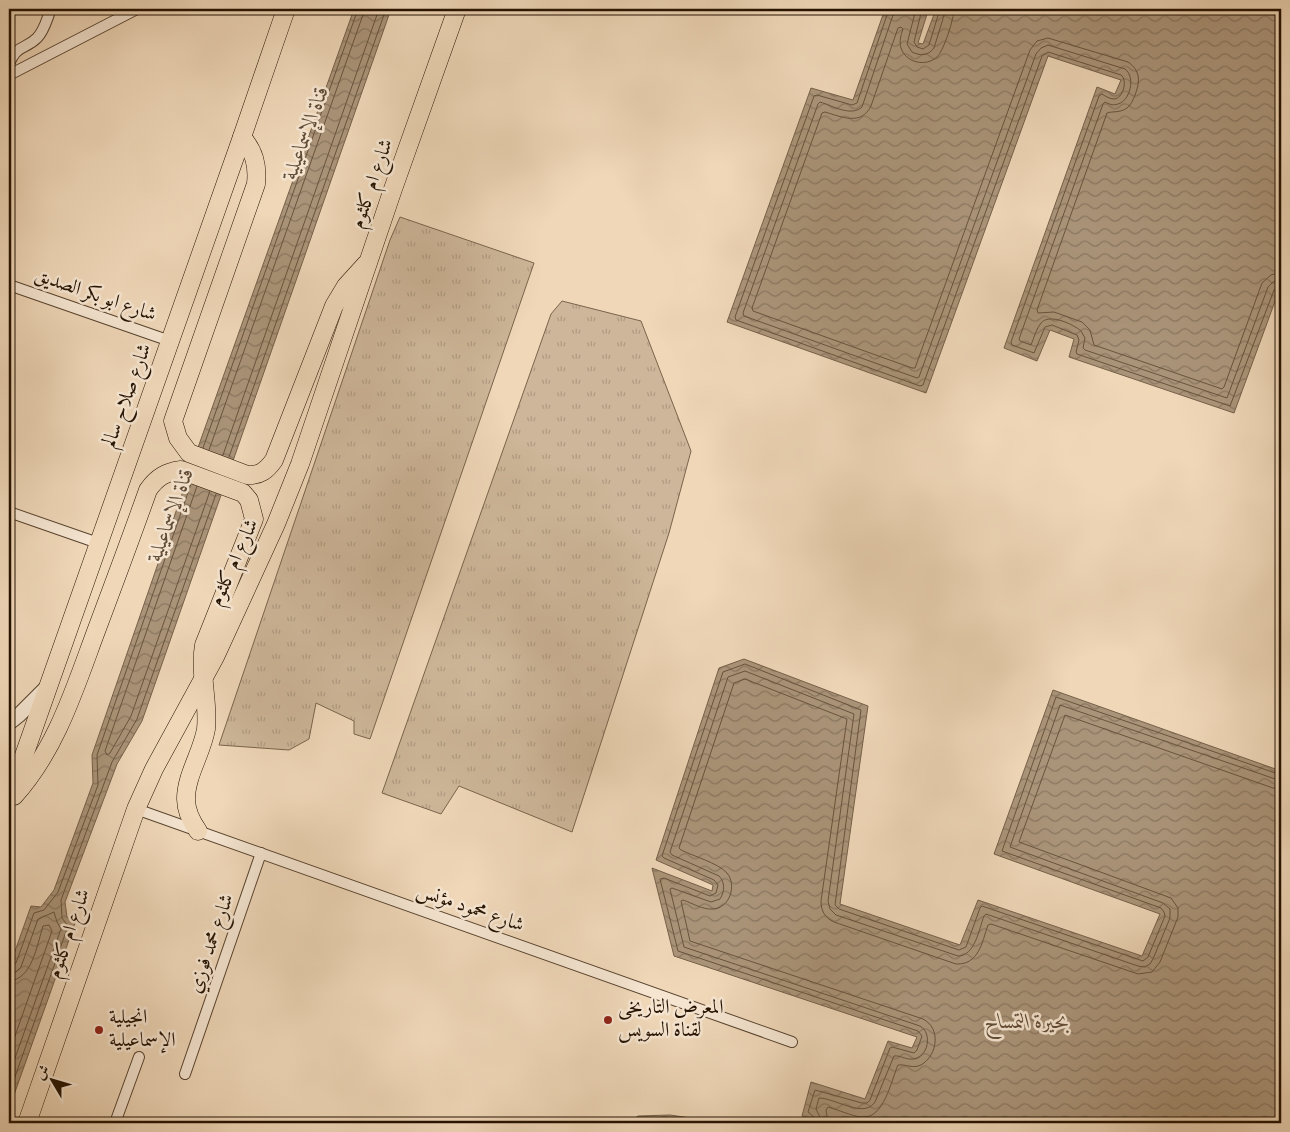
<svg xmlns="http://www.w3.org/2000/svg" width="1290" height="1132" font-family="'Sorts Mill Goudy',Amiri,serif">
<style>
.grass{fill:url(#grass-tufts);stroke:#79644c}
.water{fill:url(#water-waves);stroke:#756049}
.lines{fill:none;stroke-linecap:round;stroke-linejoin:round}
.shore{stroke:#68533c;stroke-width:1}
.minor-casing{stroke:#58432e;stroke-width:12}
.tertiary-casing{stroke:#58432e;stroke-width:16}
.trunk-casing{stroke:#251200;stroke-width:19}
.minor{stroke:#f5e5d1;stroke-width:10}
.tertiary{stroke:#f5e5d1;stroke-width:14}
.trunk{stroke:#efd7b8;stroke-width:18}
.poi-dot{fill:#8f2418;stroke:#f5e5d1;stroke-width:2}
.labels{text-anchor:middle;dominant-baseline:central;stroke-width:5;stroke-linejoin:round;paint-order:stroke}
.street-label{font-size:20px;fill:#251200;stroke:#f5e5d1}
.poi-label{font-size:20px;fill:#251200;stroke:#f5e5d1;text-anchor:start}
.water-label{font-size:21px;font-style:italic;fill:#614c36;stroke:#f5e5d1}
</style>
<defs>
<pattern id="grass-tufts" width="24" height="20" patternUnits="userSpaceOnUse" patternTransform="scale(1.25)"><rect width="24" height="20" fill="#cdb699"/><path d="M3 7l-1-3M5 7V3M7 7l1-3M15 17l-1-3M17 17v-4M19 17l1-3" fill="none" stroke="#b09b82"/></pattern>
<pattern id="water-waves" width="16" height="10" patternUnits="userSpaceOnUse" patternTransform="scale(1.25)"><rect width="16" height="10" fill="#aa9479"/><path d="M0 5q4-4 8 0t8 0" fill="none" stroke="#8a7761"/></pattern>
</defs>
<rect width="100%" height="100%" fill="#efd7b8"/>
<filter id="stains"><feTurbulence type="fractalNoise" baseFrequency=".004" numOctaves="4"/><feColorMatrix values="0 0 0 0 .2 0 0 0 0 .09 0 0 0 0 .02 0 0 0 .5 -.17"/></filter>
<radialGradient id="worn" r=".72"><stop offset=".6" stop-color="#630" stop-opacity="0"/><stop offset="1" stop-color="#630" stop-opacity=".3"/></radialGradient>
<g class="grass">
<path d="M400,217L534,263L370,739L354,734V721L316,703L309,739L289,750L219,745L390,240Z"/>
<path d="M562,301L641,321L691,451L669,533L572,832L459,786L441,814L382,793L551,314Z"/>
</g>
<g class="water">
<path d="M354,9H391L142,721L117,764L65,902L67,917L75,923L9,1109V968L31,906L41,907L54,890L93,783L92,755L201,439Z"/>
<path d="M885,9H922L928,11L918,43L923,44L936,9H1281V285L1234,413L1069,357L1074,339L1050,330L1037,361L1004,348L1097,87L1115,94L1121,80L1048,56L926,393L727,322L811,88L853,100Z"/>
<path d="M744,659L868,706L840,904L960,945L978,900L1142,956L1160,914L994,854L1053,690L1281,771V1123H808L810,1119L802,1116L811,1082L865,1099L888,1041L912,1048L917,1037L674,956L652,868L712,891L713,885L656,860L719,668Z"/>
<path d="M670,1115L725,1123H628L638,1116Z"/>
</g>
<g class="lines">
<g class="shore">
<path d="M889,9L857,103L852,105L817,95L814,96L735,317L736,320L920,386L923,385L1042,56L1048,52L1121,75C1128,80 1123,99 1114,99C1110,99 1105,96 1102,94L1099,96L1011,342L1012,345L1034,353L1045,327L1052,325L1077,335L1079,340L1076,352L1077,354L1230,406L1274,290L1277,287L1281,286"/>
<path d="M895,9L862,107C851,117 833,106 820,102L818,104L743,313L744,316L917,378L919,377L1036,54L1041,48L1048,45L1125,69C1136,77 1130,101 1118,104C1113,106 1109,104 1105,102L1103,104L1019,339L1020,341L1031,345C1034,338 1036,329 1041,323C1049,313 1073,324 1081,331L1085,338L1083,348L1085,350L1227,398L1268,287L1273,282L1281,280"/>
<path d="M916,9L907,44L912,52C920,56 928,56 934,48L946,9"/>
<path d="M922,9L914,42L917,47L923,49L929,45L940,9"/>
<path d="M954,9C954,19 944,50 937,57C926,67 906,63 901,48C899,41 901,35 903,29L901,27L898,28L871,106C861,126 842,117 825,112L822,113L752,308L753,311L912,368H915L1030,50L1037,41L1048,38L1128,62C1141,71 1140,82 1135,95C1133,100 1131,105 1127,108C1120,113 1113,111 1107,113L1037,310L1038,313L1054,312L1082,322L1090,330L1094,345L1222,389L1224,387L1262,283L1271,275L1281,272"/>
<path d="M203,448L358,9"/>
<path d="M209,450L365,9"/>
<path d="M223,455L379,9"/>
<path d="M229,457L386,9"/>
<path d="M197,486L105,751L107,755L110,753L131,716L210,491"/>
<path d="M9,967L13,966L16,963L34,913L44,910L58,892L98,785L97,755L191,484"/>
<path d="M9,973L16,972L21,967L38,919L54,912L57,922L61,929L9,1075"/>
<path d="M9,981C32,980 37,945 43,926L49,925L52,931L9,1053"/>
<path d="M9,1094L68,926L62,918L61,900L112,762L137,719L216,494"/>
<path d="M637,1123L640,1121L670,1120L690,1123"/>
<path d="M814,1123V1117L808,1112L815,1090L862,1103H867L870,1100L890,1048L892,1047L914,1053L917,1050L922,1036L918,1031L678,951L660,879L664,878L710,896L716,893L718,885L714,880L664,858L662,856L723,672L745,664L861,710L835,905L839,909L959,950L966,947L980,908L982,906L1143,961L1148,957L1165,916L1164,912L1161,908L1002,851L1056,697L1281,775"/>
<path d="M820,1123V1117L816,1109L819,1098C835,1098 864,1119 875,1102L894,1056C900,1055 906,1060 913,1059C928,1058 933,1033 920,1026L684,947L670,889L672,888L711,902L720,899C725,891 725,882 719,876L672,855L670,852L728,677L745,671L854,714L828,901L830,909L836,915L958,956C975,956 979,929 984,916L986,914L1138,966L1145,967L1150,964L1153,959L1170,918V909L1163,903L1010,847L1060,705L1281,781"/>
<path d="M828,1123L826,1110L828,1107C839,1110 851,1116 862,1117C884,1119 891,1081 898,1065C906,1064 913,1069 921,1065C938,1055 941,1028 923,1019L690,941L681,901L683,900C692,903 703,910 713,909C730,908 737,885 727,873C718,863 693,856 681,850L679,848L734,683L745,679L847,719L821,901C821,911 825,918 834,922L956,964C979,965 982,942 988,925L991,924L1138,974L1152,972L1160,962L1178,917V908L1171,898L1019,842L1065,715L1273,788L1281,789"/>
</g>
<defs>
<g id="minor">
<path d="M9,64C17,44 25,50 37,38C45,30 47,18 51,9"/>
<path d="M9,75L137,9"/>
<path d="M9,285L170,341"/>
<path d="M9,512L98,543"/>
<path d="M136,809L792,1042"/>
<path d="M185,1074L261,853"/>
<path d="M115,1123L139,1057"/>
</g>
<path id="tertiary" d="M9,723L19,715L46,688"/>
<g id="trunk">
<path d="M242,137C254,151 258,165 256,184L173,421L178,438L189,453L247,475C260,476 267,470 274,460L334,306L346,286L366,264"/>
<path d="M14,796C55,751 74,691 95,634C113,586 131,538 148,490C157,477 166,472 181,470L243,493L249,500L254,519L204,645C199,673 209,701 206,729C202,753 186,775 186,799C186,811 191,821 198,831"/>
<path d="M9,798L242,137L286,9"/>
<path d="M27,1123L136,809L154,769L215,657L276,524L300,464L393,189L457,9"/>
</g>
</defs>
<use href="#minor" class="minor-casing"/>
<use href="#tertiary" class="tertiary-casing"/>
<use href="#trunk" class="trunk-casing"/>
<use href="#minor" class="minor"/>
<use href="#tertiary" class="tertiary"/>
<use href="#trunk" class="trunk"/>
</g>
<g class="poi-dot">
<circle cx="608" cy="1020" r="5"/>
<circle cx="99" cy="1030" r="5"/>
</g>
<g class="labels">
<g class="street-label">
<text transform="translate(373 184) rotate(-71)">شارع ام كلثوم</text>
<text transform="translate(95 296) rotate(19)">شارع ابو بكر الصديق</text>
<text transform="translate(128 396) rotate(-70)">شارع صلاح سالم</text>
<text transform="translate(235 563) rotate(-66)">شارع ام كلثوم</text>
<text transform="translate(470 909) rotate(19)">شارع محمود مؤنس</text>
<text transform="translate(70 934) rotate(-71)">شارع ام كلثوم</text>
<text transform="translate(212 944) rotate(-71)">شارع محمد فوزي</text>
</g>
<g class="poi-label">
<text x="618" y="1008">المعرض التاريخى<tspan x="618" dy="23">لقناة السويس</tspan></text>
<text x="109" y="1018">انجيلية<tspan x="109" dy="23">الإسماعيلية</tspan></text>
</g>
<g class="water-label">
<text transform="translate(307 133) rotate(-70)">قناة الإسماعيلية</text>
<text transform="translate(172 515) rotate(-70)">قناة الإسماعيلية</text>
<text x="1027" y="1023">بحيرة التمساح</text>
</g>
</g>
<rect width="1290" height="1132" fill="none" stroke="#efd7b8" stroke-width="30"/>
<rect x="10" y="10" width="1270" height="1112" fill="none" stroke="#251200" stroke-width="2.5"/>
<rect x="15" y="15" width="1260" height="1102" fill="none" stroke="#251200"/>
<g transform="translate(52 1080) rotate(308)" stroke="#f5e5d1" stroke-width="4" paint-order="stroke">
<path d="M0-4L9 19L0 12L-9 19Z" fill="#251200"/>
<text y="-8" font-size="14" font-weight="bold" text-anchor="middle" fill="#251200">ش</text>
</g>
<rect width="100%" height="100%" filter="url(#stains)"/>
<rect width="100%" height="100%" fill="url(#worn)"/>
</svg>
